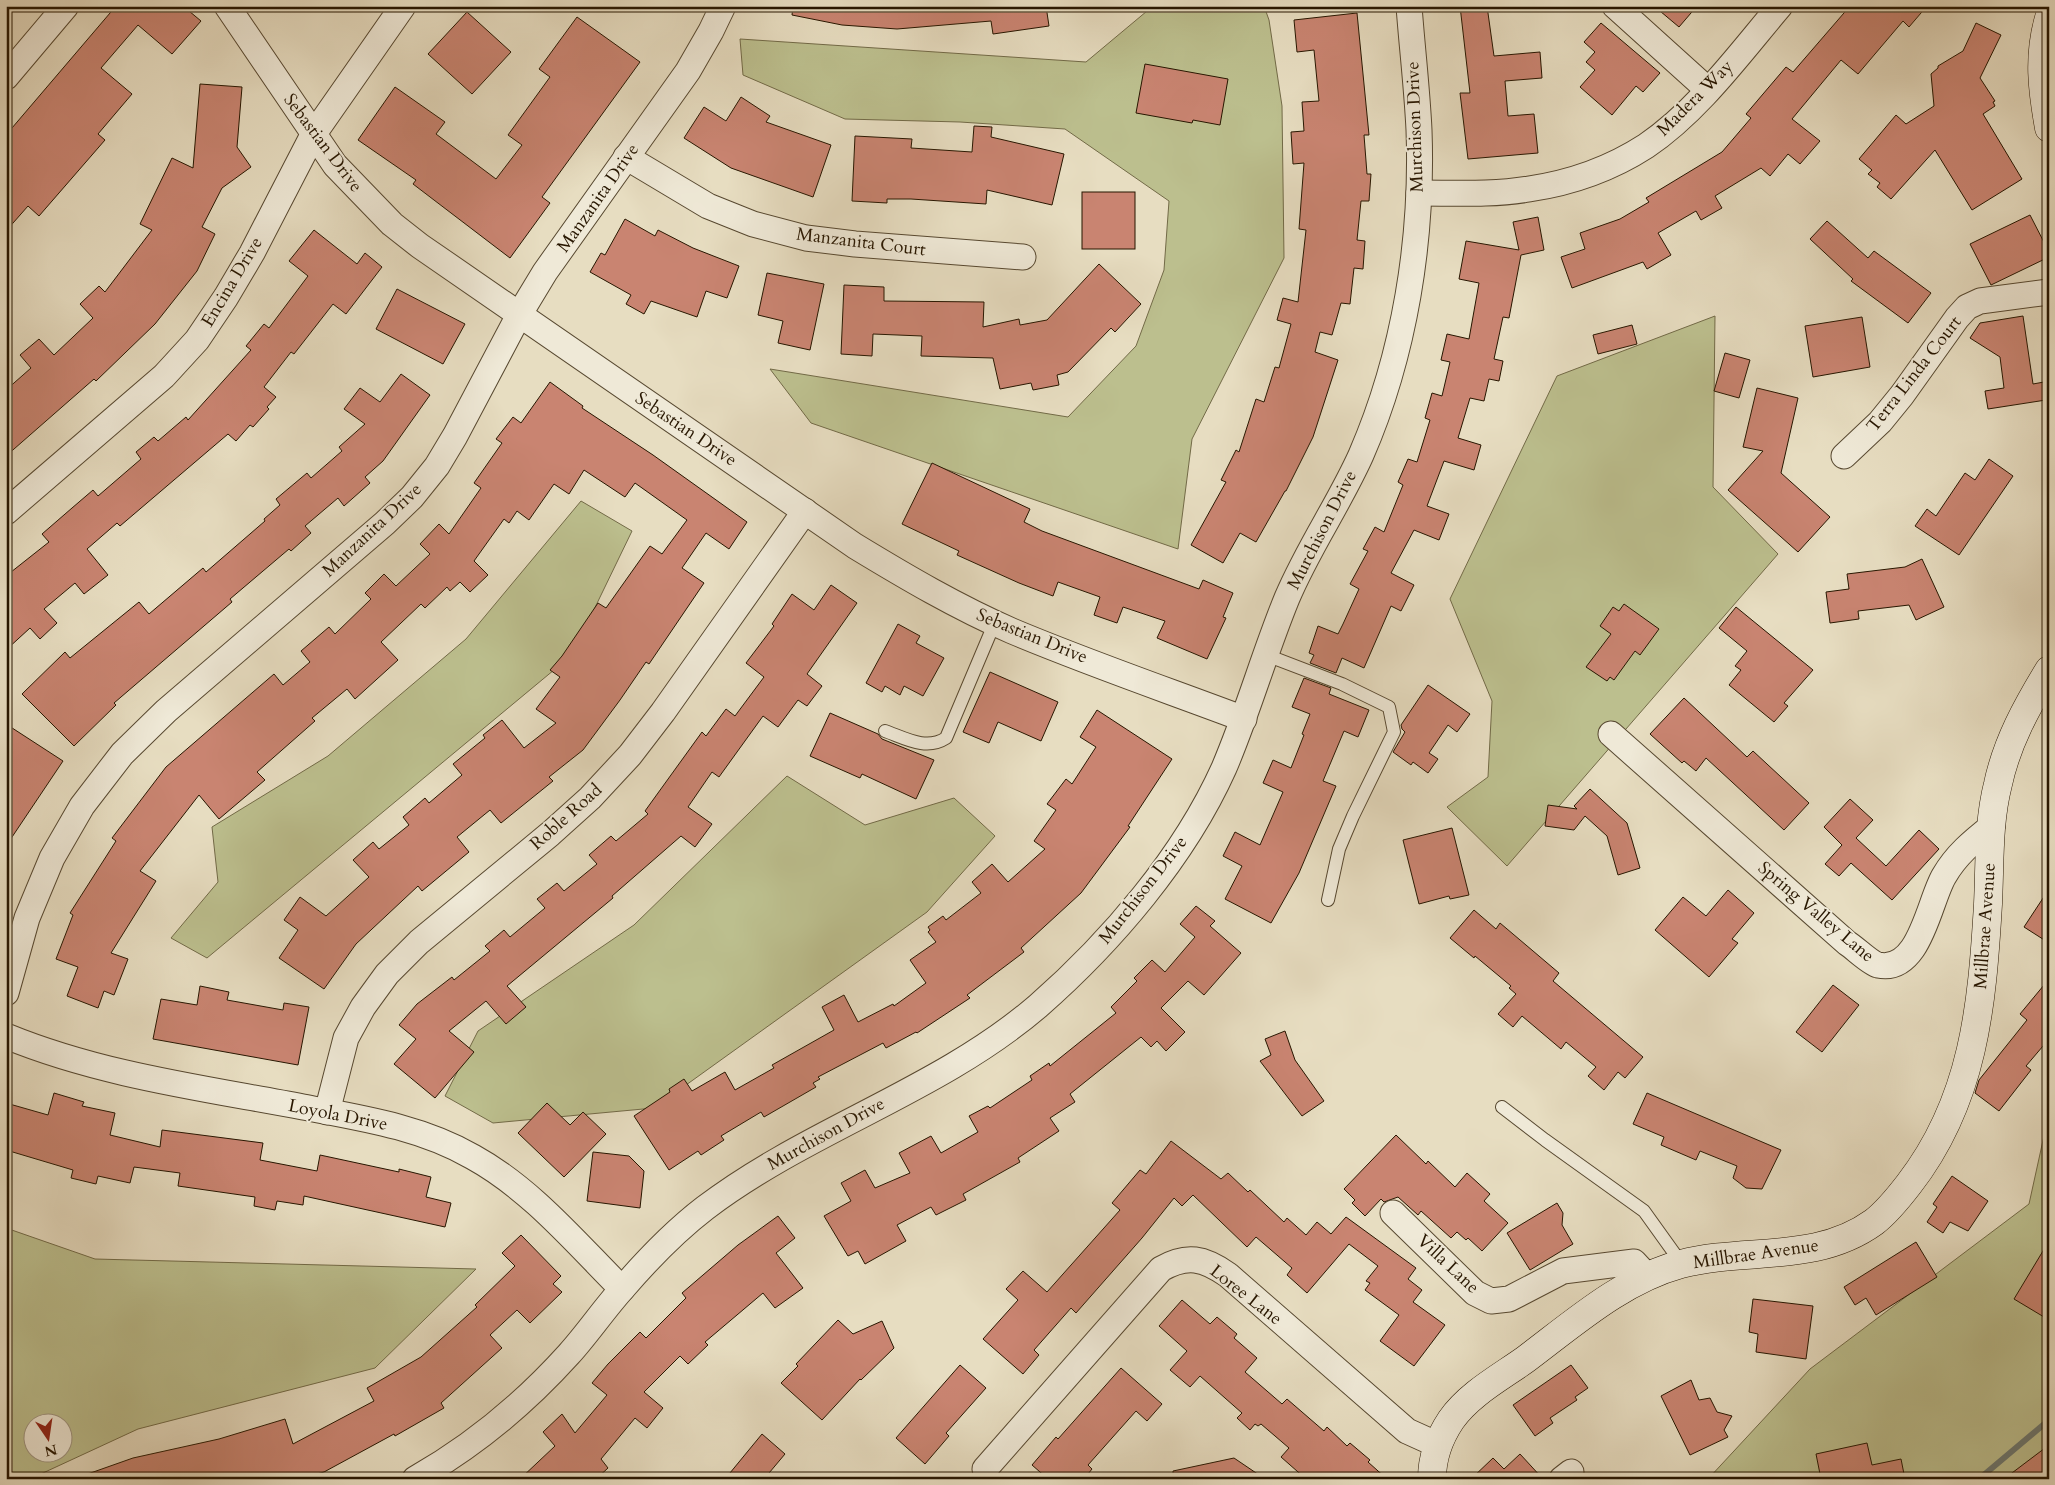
<svg xmlns="http://www.w3.org/2000/svg" width="2055" height="1485" font-family="Cardo,serif">
<style>
.green{fill:#bcbf8e;stroke:#726a47;fill-rule:evenodd}
.lines{fill:none;stroke-linecap:round;stroke-linejoin:round}
.stream{stroke:#6c7871;stroke-width:6}
.building{fill:#c98471;stroke:#271600}
.lane-casing{stroke:#574830;stroke-width:14}
.street-casing{stroke:#574830;stroke-width:27}
.secondary-casing{stroke:#271600;stroke-width:29}
.lane{stroke:#efe9d7;stroke-width:12}
.street{stroke:#efe9d7;stroke-width:25}
.secondary{stroke:#efe9d7;stroke-width:28}
.labels{text-anchor:middle;dominant-baseline:central;stroke-width:4;stroke-linejoin:round;paint-order:stroke}
.street-label{font-size:18px;fill:#271600;stroke:#efe9d7}
</style>
<rect width="100%" height="100%" fill="#e7ddc1"/>
<filter id="stains"><feTurbulence type="fractalNoise" baseFrequency=".004" numOctaves="4"/><feColorMatrix values="0 0 0 0 .2 0 0 0 0 .09 0 0 0 0 .02 0 0 0 .5 -.17"/></filter>
<radialGradient id="worn" r=".72"><stop offset=".6" stop-color="#630" stop-opacity="0"/><stop offset="1" stop-color="#630" stop-opacity=".3"/></radialGradient>
<g class="green">
<path d="M1153,6H1264L1269,20L1282,106L1284,258L1192,439L1178,549L811,423L770,369L1068,417L1136,346L1164,270L1169,201L1065,129L960,122L845,119L743,75L740,39L1086,62Z"/>
<path d="M1715,316L1713,487L1778,554L1507,866L1447,807L1488,777L1492,701L1450,599L1557,376Z"/>
<path d="M581,501L632,531L572,655L207,958L171,938L218,882L212,827L328,756L466,639Z"/>
<path d="M787,776L865,825L954,798L995,836L927,912L654,1108L493,1123L445,1096L478,1031L634,925Z"/>
<path d="M2049,1113V1479H1708L1810,1369L2029,1204Z"/>
<path d="M6,1228L95,1259L476,1269L375,1368L138,1429L30,1479H6ZM62,1422V1452H32V1422Z"/>
</g>
<g class="lines">
<path class="stream" d="M1979,1479L2049,1420"/>
</g>
<g class="building">
<path d="M116,6H183L201,21L172,54L138,25L101,68L132,94L98,134L105,140L39,216L28,206L6,231V135Z"/>
<path d="M793,6H1046L1049,26L993,34L991,21L897,29L842,25L792,15Z"/>
<path d="M1460,6H1487L1494,56L1540,52L1542,78L1505,81L1508,116L1534,114L1538,153L1468,159L1460,93H1470Z"/>
<path d="M1654,6H1697L1679,27Z"/>
<path d="M1850,6H1927L1909,27L1903,21L1858,74L1841,60L1792,119L1820,141L1800,164L1788,154L1770,176L1761,168L1715,196L1722,208L1701,220L1696,211L1658,233L1671,255L1647,269L1643,262L1572,288L1561,257L1585,249L1580,233L1620,219L1649,202L1646,198L1722,152L1751,118L1746,114L1786,67L1793,72Z"/>
<path d="M467,12L511,52L472,94L428,54Z"/>
<path d="M1357,13L1369,135H1364L1367,174H1371L1369,201H1361L1357,240L1365,241L1363,269L1354,268L1350,304L1341,303L1332,335L1320,332L1315,352L1338,360L1313,437L1286,491H1285L1256,542L1240,533L1223,563L1191,545L1226,482L1221,480L1236,450L1239,452L1256,399L1264,402L1275,367L1279,368L1291,324L1277,320L1283,298L1298,302L1306,230L1299,229L1304,163L1293,164L1291,132L1304,131L1302,102L1319,101L1314,50L1297,52L1294,20Z"/>
<path d="M577,17L640,62L542,197L550,203L510,258L413,184L416,180L358,140L395,87L445,122L436,134L496,179L522,145L508,135L550,77L539,69Z"/>
<path d="M1601,23L1660,73L1643,92L1636,86L1612,115L1580,87L1595,70L1586,62L1595,52L1584,42Z"/>
<path d="M1976,23L2001,35L1980,78L1995,101L1993,102L1995,106L1983,114L2022,179L1972,210L1935,150L1891,199L1877,187L1880,183L1868,174L1872,170L1859,159L1896,115L1906,124L1934,106L1931,74L1938,68V66L1963,51Z"/>
<path d="M1145,64L1228,79L1220,125L1193,120L1192,123L1136,113Z"/>
<path d="M200,84L242,87L237,147L251,167L222,188L202,227L215,234L197,271L155,324L96,381L94,379L6,456V390L31,368L20,355L39,339L54,355L93,318L80,304L99,286L105,292L152,230L140,224L172,158L193,168Z"/>
<path d="M741,97L770,116L766,122L831,145L813,197L731,168L684,138L704,107L726,121Z"/>
<path d="M974,126L992,127L991,137L1064,154L1052,205L987,190L986,204L911,199H887V203L852,201L855,136L912,139L911,148L972,152Z"/>
<rect x="1082" y="192" width="53" height="57"/>
<path d="M2030,215L2049,252V257L1991,285L1970,244Z"/>
<path d="M1538,217L1544,250L1521,255L1509,318L1503,317L1494,359L1503,361L1499,381L1489,379L1484,401L1470,398L1458,438L1481,445L1474,470L1444,461L1427,506L1449,514L1439,540L1414,530L1391,573L1414,585L1401,611L1391,606L1364,668L1342,658L1336,673L1310,663L1314,655L1309,653L1318,626L1338,634L1343,624L1359,589L1350,584L1368,551L1363,549L1375,527L1384,532L1403,485L1398,482L1408,459L1417,462L1430,420L1425,418L1432,393L1442,396L1450,362L1441,360L1447,334L1469,339L1479,283L1459,279L1466,241L1519,250L1513,222Z"/>
<path d="M625,219L655,236L658,230L693,248L739,266L727,298L706,291L697,317L651,301L644,314L626,304L631,295L590,272L601,253L605,255Z"/>
<path d="M1827,221L1868,258L1874,251L1931,293L1908,323L1851,281L1853,279L1810,239Z"/>
<path d="M314,230L357,264L365,253L382,267L346,314L333,304L294,354L291,352L264,387L276,397L267,407L269,409L253,427L250,425L236,441L228,434L120,526L117,523L87,549L108,575L84,594L75,583L44,609L57,623L40,639L30,628L6,650V576L49,542L42,534L72,508L93,490L98,496L141,459L136,452L154,437L158,441L186,417L188,420L251,350L246,346L264,324L269,328L308,276L289,261Z"/>
<path d="M1099,264L1141,304L1115,332L1111,328L1068,372L1057,375L1059,385L1033,390L1031,383L1000,389L993,358L921,356L922,336L873,334L872,356L841,354L844,285L884,287V301L984,302L983,327L1019,319L1020,325L1047,320Z"/>
<path d="M767,273L824,284L810,350L778,343L783,321L758,315Z"/>
<path d="M397,289L465,324L443,364L376,329Z"/>
<path d="M2023,316L2033,384L2044,382L2046,400L1988,409L1985,391L2004,388L2000,357L1970,338L1980,323Z"/>
<path d="M1862,317L1870,367L1813,377L1805,326Z"/>
<path d="M1632,325L1637,344L1598,354L1593,335Z"/>
<path d="M1725,353L1750,360L1739,398L1714,391Z"/>
<path d="M401,374L430,395L383,461L365,477L370,483L344,506L338,498L305,526L311,533L291,551L289,549L230,599L232,602L114,703L116,705L74,746L22,694L65,652L70,658L139,602L149,614L203,568L206,572L265,521L264,519L280,505L276,499L307,473L311,478L342,451L339,447L365,424L344,409L360,388L380,402Z"/>
<path d="M550,382L583,406L582,408L653,455L747,522L729,549L706,533L682,568L704,583L649,664L646,662L620,700L583,750L549,777L553,781L501,823L490,810L457,837L469,852L422,891L418,886L356,944L324,989L279,958L298,930L284,920L300,897L326,916L369,877L353,860L373,842L379,849L409,825L403,817L425,798L429,803L462,775L453,764L485,738L483,735L502,720L524,748L556,723L536,709L560,677L550,670L562,656L598,603L606,608L650,546L662,554L687,520L635,483L625,497L584,470L569,494L554,484L529,520L517,511L509,523L504,519L474,561L488,575L470,592L460,582L450,591L447,587L425,608L421,604L381,642L398,660L355,699L347,689L312,718L315,721L257,772L265,780L219,819L199,795L140,871L156,881L111,953L128,959L114,995L104,991L98,1008L67,996L78,967L56,959L73,915L70,913L116,841L112,838L166,767L274,674L283,685L310,662L301,651L329,627L335,634L371,599L365,593L384,574L396,586L430,554L420,544L439,524L449,534L481,488L474,483L502,443L496,439L513,417L521,423Z"/>
<path d="M1757,388L1798,398L1781,473L1830,517L1798,552L1728,490L1763,451L1743,447Z"/>
<path d="M1989,459L2013,476L1959,555L1915,526L1927,509L1936,516L1965,473L1975,480Z"/>
<path d="M932,463L1030,509L1024,522L1042,531L1199,589L1203,580L1233,593L1223,617L1226,618L1207,659L1157,638L1165,621L1123,607L1117,623L1094,615L1100,597L1058,582L1053,596L1019,583L957,555L959,551L902,524Z"/>
<path d="M1922,559L1944,607L1916,620L1909,605L1858,611L1859,619L1830,623L1826,592L1849,589L1847,574L1905,567Z"/>
<path d="M831,585L857,603L807,674L822,686L807,706L798,700L778,727L763,716L719,777L712,772L688,807L712,824L695,847L681,836L612,896L613,898L507,986L526,1007L506,1024L486,1001L449,1031L474,1052L435,1098L394,1064L416,1039L399,1025L417,1004L452,977L454,980L490,951L485,946L504,930L510,937L545,908L537,899L557,883L564,891L597,864L589,855L611,836L616,841L648,814L645,811L702,732L706,736L726,709L735,716L764,677L746,663L774,626L772,624L792,594L814,610Z"/>
<path d="M1624,604L1659,629L1640,655L1635,651L1614,680L1610,677L1607,681L1586,667L1611,634L1600,626L1613,607L1619,611Z"/>
<path d="M1736,607L1813,670L1784,703L1788,706L1774,722L1729,685L1741,670L1735,666L1747,651L1719,628Z"/>
<path d="M898,624L920,636L916,643L944,658L923,696L904,686L900,695L885,686L882,692L866,683Z"/>
<path d="M990,672L1058,702L1041,741L998,722L989,743L963,732Z"/>
<path d="M1304,678L1331,688L1329,694L1369,710L1358,737L1344,731L1323,781L1336,786L1299,873L1271,923L1225,899L1242,866L1223,856L1235,832L1260,845L1283,792L1263,783L1273,760L1291,768L1304,735L1302,734L1310,714L1292,707Z"/>
<path d="M1428,685L1470,714L1457,732L1448,725L1429,753L1438,759L1428,773L1413,762L1411,765L1393,752L1405,732L1402,729L1401,725Z"/>
<path d="M1684,698L1747,757L1753,751L1809,803L1784,830L1706,758L1696,771L1684,761L1682,763L1650,734Z"/>
<path d="M1097,710L1172,759L1128,826L1130,827L1081,893L1021,948L1024,952L967,995L970,998L917,1033L916,1032L886,1048L883,1043L818,1077L820,1079L813,1083L816,1087L764,1117L761,1112L721,1136L724,1140L701,1155L698,1151L669,1170L634,1116L670,1092L669,1089L684,1079L692,1091L725,1072L735,1090L774,1068L772,1065L834,1030L822,1007L844,995L858,1022L893,1004L894,1006L926,983L910,960L936,942L928,932L930,930L928,927L943,916L946,920L981,893L972,882L992,864L1008,882L1045,849L1034,841L1056,810L1047,804L1066,779L1072,784L1096,747L1080,737Z"/>
<path d="M830,713L878,734L882,739L934,760L916,799L862,774L860,778L810,756Z"/>
<path d="M6,724L63,761L6,846Z"/>
<path d="M1590,789L1627,823L1640,868L1618,875L1607,836L1585,816L1574,830L1545,826L1548,805L1577,809L1574,806Z"/>
<path d="M1850,799L1873,820L1856,838L1886,866L1919,830L1939,849L1892,900L1851,863L1839,876L1825,864L1842,845L1824,827Z"/>
<path d="M1452,828L1469,895L1450,899L1449,896L1419,904L1403,840Z"/>
<path d="M2049,889V943L2024,927Z"/>
<path d="M1728,890L1754,913L1732,939L1738,943L1709,977L1655,930L1683,897L1706,916Z"/>
<path d="M1196,906L1215,921L1210,926L1241,953L1204,995L1188,981L1161,1008L1185,1032L1166,1051L1157,1041L1151,1047L1141,1037L1070,1094L1075,1102L1050,1118L1059,1131L1018,1158L1020,1162L963,1194L966,1200L936,1215L931,1207L897,1225L906,1241L865,1264L858,1251L848,1256L824,1216L851,1201L841,1183L865,1170L875,1188L910,1173L899,1153L931,1136L941,1153L978,1132L969,1116L988,1106L990,1108L1032,1080L1030,1076L1049,1063L1050,1066L1116,1013L1111,1007L1137,981L1134,978L1152,960L1165,972L1195,937L1180,924Z"/>
<path d="M1474,910L1496,929L1500,923L1559,973L1553,981L1643,1057L1625,1078L1618,1072L1604,1090L1588,1076L1596,1067L1566,1042L1561,1049L1522,1016L1513,1027L1498,1014L1516,994L1509,988L1511,986L1475,956L1474,958L1450,938Z"/>
<path d="M2049,979V1039L2026,1066L2031,1070L1999,1111L1975,1093L1979,1080L2027,1020L2020,1014Z"/>
<path d="M1833,985L1859,1005L1822,1052L1796,1032Z"/>
<path d="M200,986L229,992L227,1000L283,1010L284,1003L309,1007L298,1065L153,1039L161,999L197,1005Z"/>
<path d="M1285,1031L1295,1060L1324,1101L1302,1116L1260,1061L1271,1055L1265,1039Z"/>
<path d="M54,1093L84,1102L82,1106L115,1113L110,1135L160,1147L162,1130L263,1143L260,1160L317,1171L320,1155L399,1172V1169L431,1177L426,1197L451,1203L445,1227L304,1196L303,1205L277,1201L275,1210L254,1206L255,1197L178,1186L180,1173L134,1167L130,1183L98,1176L96,1184L71,1178L73,1170L6,1150V1103L48,1115Z"/>
<path d="M1647,1093L1781,1150L1762,1189L1746,1188L1733,1178L1737,1166L1700,1151L1696,1160L1661,1145L1664,1137L1633,1124Z"/>
<path d="M547,1103L570,1125L583,1112L606,1134L564,1177L518,1133Z"/>
<path d="M1396,1135L1426,1164L1428,1161L1455,1187L1467,1173L1490,1194L1484,1201L1508,1223L1482,1251L1468,1238L1466,1240L1457,1232L1451,1238L1421,1211L1418,1215L1398,1197L1384,1202L1381,1199L1365,1216L1352,1203L1355,1200L1344,1189Z"/>
<path d="M1171,1141L1221,1179L1228,1173L1248,1192L1250,1190L1284,1222L1287,1218L1306,1235L1317,1222L1331,1234L1346,1217L1416,1268L1408,1279L1422,1290L1413,1302L1445,1325L1414,1366L1380,1341L1399,1315L1365,1290L1370,1283L1366,1281L1378,1266L1349,1244L1307,1293L1287,1275L1292,1268L1256,1237L1247,1247L1193,1195L1182,1206L1174,1198L1142,1238L1076,1313L1071,1308L1034,1350L1039,1355L1023,1374L983,1339L1018,1300L1006,1289L1023,1271L1047,1292L1120,1210L1112,1203L1140,1170L1146,1174Z"/>
<path d="M593,1152L629,1156L644,1171L640,1208L587,1201Z"/>
<path d="M1952,1176L1988,1201L1968,1231L1950,1222L1943,1233L1927,1222L1937,1207L1933,1204Z"/>
<path d="M1557,1203L1563,1213L1562,1225L1573,1244L1530,1270L1507,1233Z"/>
<path d="M778,1216L795,1238L776,1253L803,1288L775,1308L763,1293L705,1342L708,1345L688,1364L680,1356L644,1392L663,1408L647,1428L635,1418L601,1459L608,1468L596,1479H520L555,1446L543,1432L562,1414L575,1433L607,1395L592,1383L608,1364L640,1332L646,1338L686,1298L682,1293L738,1245Z"/>
<path d="M521,1235L561,1276L553,1284L562,1292L530,1323L517,1310L490,1335L502,1348L441,1403L444,1408L395,1436L394,1434L324,1472L299,1479H82V1476L133,1458L219,1439L285,1419L293,1444L374,1401L367,1388L421,1357L477,1307L475,1305L515,1266L502,1253Z"/>
<path d="M2049,1241V1320L2014,1299Z"/>
<path d="M1916,1242L1937,1277L1876,1315L1866,1298L1855,1305L1844,1287Z"/>
<path d="M1753,1299L1813,1306L1806,1359L1756,1352L1758,1334L1749,1332Z"/>
<path d="M1182,1300L1210,1324L1217,1317L1237,1334L1234,1338L1257,1358L1245,1372L1282,1404L1287,1399L1324,1431L1327,1427L1347,1446L1350,1443L1370,1460L1368,1462L1387,1479H1306L1281,1457L1289,1448L1261,1424L1258,1426L1255,1424L1250,1430L1237,1418L1242,1413L1200,1376L1190,1387L1170,1370L1187,1351L1159,1326Z"/>
<path d="M838,1320L853,1334L882,1321L894,1348L861,1380L860,1379L822,1420L781,1383L798,1366L796,1364Z"/>
<path d="M960,1365L986,1388L946,1433L949,1436L925,1464L896,1438Z"/>
<path d="M1571,1365L1588,1388L1575,1397L1577,1400L1550,1418L1553,1423L1535,1436L1513,1405Z"/>
<path d="M1121,1368L1162,1404L1147,1421L1136,1411L1088,1465L1092,1469L1084,1479H1048L1032,1465L1056,1437L1058,1439Z"/>
<path d="M1691,1380L1699,1400L1710,1398L1717,1412L1732,1416L1724,1430L1728,1437L1690,1455L1661,1396Z"/>
<path d="M762,1434L785,1454L764,1479H725Z"/>
<path d="M1867,1443L1872,1465L1901,1459L1905,1479H1821L1816,1454Z"/>
<path d="M2049,1445V1479H2004Z"/>
<path d="M1520,1454L1543,1479H1471L1493,1458L1504,1469Z"/>
<path d="M1234,1458L1265,1479H1173V1471Z"/>
</g>
<g class="lines">
<defs>
<g id="lane">
<path d="M1266,655L1342,684L1389,707L1394,732L1353,816L1339,849L1328,900"/>
<path d="M885,731C905,738 926,751 946,738L995,622"/>
<path d="M1502,1107L1545,1140L1644,1211L1682,1264"/>
</g>
<g id="street">
<path d="M227,6L335,165L392,224L420,246L855,546C906,577 957,607 1012,631C1088,663 1167,690 1244,719"/>
<path d="M1615,6L1708,90"/>
<path d="M6,77L66,6"/>
<path d="M626,157L708,206L753,224L806,238L855,244L1023,257"/>
<path d="M1419,193C1456,193 1493,195 1529,189C1570,183 1612,168 1646,146C1698,111 1740,53 1780,6"/>
<path d="M1844,456L1880,422L1902,395L1957,318L1967,307L1980,301L2049,292"/>
<path d="M6,512L164,376L197,340L226,297L252,253L313,135L403,6"/>
<path d="M1611,734L1847,943C1855,948 1870,963 1878,965C1920,974 1929,901 1944,876C1956,855 1973,841 1992,826"/>
<path d="M6,993L27,918L52,858L82,806L122,754L166,711L385,523L412,497L437,466L455,436L519,315L545,272L688,71L711,31L723,6"/>
<path d="M6,1036C101,1075 203,1088 303,1107C361,1118 421,1127 473,1157C531,1189 575,1242 622,1289"/>
<path d="M327,1112L346,1038L363,1007L387,974L419,942L550,834L590,798L630,755L663,712L805,511"/>
<path d="M1393,1213L1475,1293L1491,1301L1509,1299L1563,1271L1634,1262L1647,1276"/>
<path d="M985,1469L1161,1269C1187,1254 1204,1258 1228,1275L1407,1431L1438,1445"/>
<path d="M415,1479C473,1446 524,1404 569,1354C588,1333 604,1309 623,1288C648,1259 675,1231 705,1208C809,1129 939,1091 1038,1006C1111,942 1184,857 1224,768C1248,712 1264,654 1287,598C1308,548 1339,504 1361,455C1405,354 1423,239 1419,130C1417,88 1412,47 1409,6"/>
<path d="M1562,1479L1571,1472"/>
</g>
<g id="secondary">
<path d="M2049,18C2038,56 2042,89 2049,128"/>
<path d="M1432,1479C1432,1458 1439,1438 1451,1420C1469,1394 1501,1377 1526,1359C1574,1323 1622,1280 1681,1264C1746,1247 1816,1264 1874,1222C1887,1212 1899,1197 1909,1184C1974,1100 1982,1006 1988,904C1990,864 1988,823 1998,784C2007,742 2027,706 2049,670"/>
</g>
</defs>
<use href="#lane" class="lane-casing"/>
<use href="#street" class="street-casing"/>
<use href="#secondary" class="secondary-casing"/>
<use href="#lane" class="lane"/>
<use href="#street" class="street"/>
<use href="#secondary" class="secondary"/>
</g>
<g class="labels">
<g class="street-label">
<text transform="translate(1695 98) rotate(-45)">Madera Way</text>
<text transform="translate(1415 127) rotate(-92)">Murchison Drive</text>
<text transform="translate(323 143) rotate(53)">Sebastian Drive</text>
<text transform="translate(598 198) rotate(-55)">Manzanita Drive</text>
<text transform="translate(861 242) rotate(7)">Manzanita Court</text>
<text transform="translate(232 282) rotate(-59)">Encina Drive</text>
<text transform="translate(1914 374) rotate(-52)">Terra Linda Court</text>
<text transform="translate(686 429) rotate(34)">Sebastian Drive</text>
<text transform="translate(372 530) rotate(-43)">Manzanita Drive</text>
<text transform="translate(1322 530) rotate(-63)">Murchison Drive</text>
<text transform="translate(1032 636) rotate(22)">Sebastian Drive</text>
<text transform="translate(566 817) rotate(-42)">Roble Road</text>
<text transform="translate(1143 890) rotate(-52)">Murchison Drive</text>
<text transform="translate(1816 912) rotate(40)">Spring Valley Lane</text>
<text transform="translate(1985 926) rotate(-86)">Millbrae Avenue</text>
<text transform="translate(338 1115) rotate(11)">Loyola Drive</text>
<text transform="translate(826 1134) rotate(-29)">Murchison Drive</text>
<text transform="translate(1756 1254) rotate(-8)">Millbrae Avenue</text>
<text transform="translate(1448 1264) rotate(43)">Villa Lane</text>
<text transform="translate(1246 1295) rotate(38)">Loree Lane</text>
</g>
</g>
<rect width="2055" height="1485" fill="none" stroke="#e7ddc1" stroke-width="25"/>
<rect x="8" y="8" width="2040" height="1470" fill="none" stroke="#271600" stroke-width="2.5"/>
<rect x="12" y="12" width="2030" height="1460" fill="none" stroke="#271600"/>
<g transform="translate(48 1438) rotate(167)"><circle r="24" fill="#efe9d7" stroke="#9f9581"/>
<path d="M0-4L9 19L0 12L-9 19Z" fill="#8f2418"/>
<text y="-8" font-size="14" font-weight="bold" text-anchor="middle" fill="#271600">N</text>
</g>
<rect width="100%" height="100%" filter="url(#stains)"/>
<rect width="100%" height="100%" fill="url(#worn)"/>
</svg>
